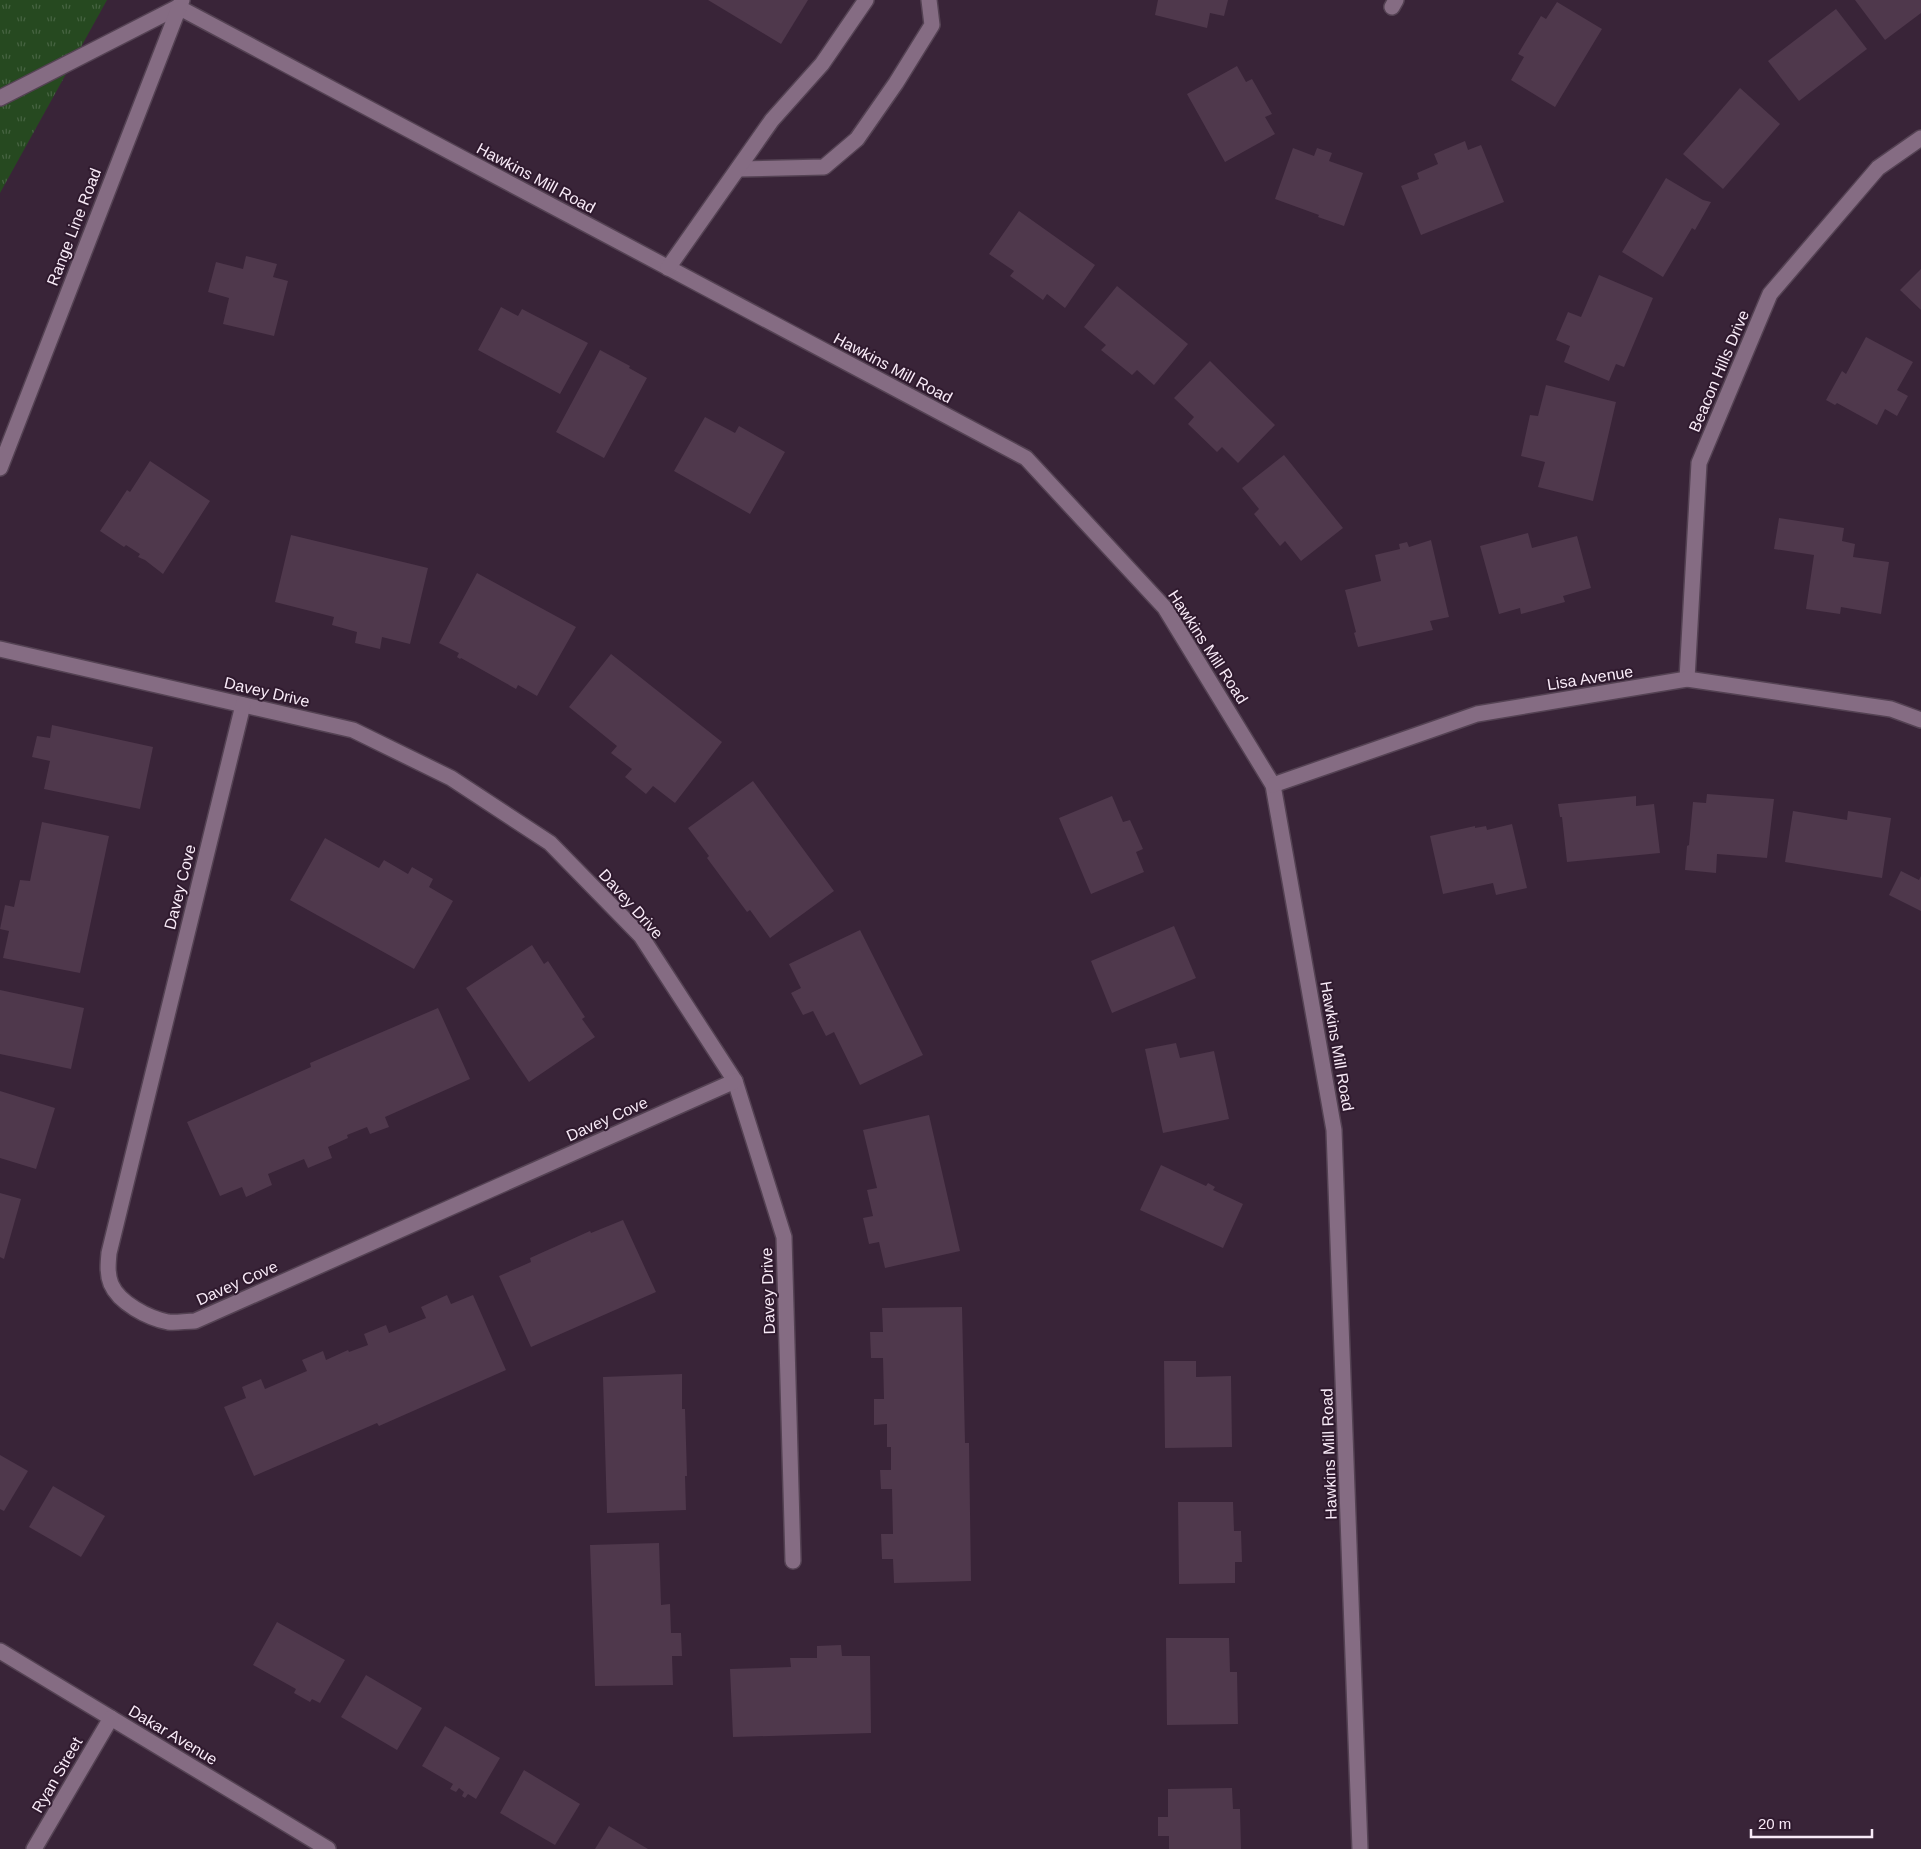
<svg xmlns="http://www.w3.org/2000/svg" width="1921" height="1849" font-family="Arial,sans-serif">
<style>
.grass{fill:url(#grass-tufts)}
.building{fill:#4f384c}
.lines{fill:none;stroke-linecap:round;stroke-linejoin:round}
.minor-casing{stroke:#544253;stroke-width:18}
.minor{stroke:#856c83;stroke-width:15}
.labels{text-anchor:middle;dominant-baseline:central;stroke-width:4;stroke-linejoin:round;paint-order:stroke}
.street-label{font-size:16px;fill:#f8eaf7;stroke:#2f1a2e}
</style>
<defs>
<pattern id="grass-tufts" width="24" height="20" patternUnits="userSpaceOnUse" patternTransform="scale(1.25)"><rect width="24" height="20" fill="#264920"/><path d="M3 7l-1-3M5 7V3M7 7l1-3M15 17l-1-3M17 17v-4M19 17l1-3" fill="none" stroke="#466341"/></pattern>
</defs>
<rect width="100%" height="100%" fill="#392438"/>
<path class="grass" d="M0,0H107L0,193Z"/>
<g class="building">
<path d="M708,0H808L781,44Z"/>
<path d="M1158,0H1228L1224,16L1210,13L1207,28L1155,15Z"/>
<path d="M1855,0H1921V13L1885,40Z"/>
<path d="M1557,2L1602,29L1555,107L1511,80L1524,57L1518,54L1541,16L1546,19Z"/>
<path d="M1836,9L1867,49L1799,101L1768,61Z"/>
<path d="M1237,66L1246,82L1252,79L1272,114L1265,117L1275,134L1225,162L1187,94Z"/>
<path d="M1740,88L1780,124L1723,189L1683,154Z"/>
<path d="M1465,141L1468,150L1481,145L1504,202L1421,235L1401,186L1419,179L1417,173L1438,164L1434,154Z"/>
<path d="M1293,148L1314,156L1317,148L1332,153L1329,161L1363,173L1344,226L1318,217L1319,215L1275,199Z"/>
<path d="M1666,178L1703,200L1711,202L1695,230L1692,228L1663,277L1622,252Z"/>
<path d="M1019,211L1095,265L1065,308L1047,294L1043,300L1010,276L1014,271L989,254Z"/>
<path d="M246,256L277,264L273,277L288,281L274,336L223,324L229,298L208,292L216,262L243,269Z"/>
<path d="M1921,269V310L1900,290Z"/>
<path d="M1599,275L1653,298L1624,367L1616,364L1609,381L1564,362L1570,346L1556,340L1568,312L1581,317Z"/>
<path d="M1117,286L1188,344L1154,385L1137,370L1132,375L1101,350L1106,345L1084,327Z"/>
<path d="M501,307L518,316L522,309L588,343L560,394L478,350Z"/>
<path d="M1866,337L1913,362L1897,390L1908,396L1897,416L1885,409L1877,425L1837,403L1835,405L1826,400L1842,371L1846,374Z"/>
<path d="M600,350L630,366L629,368L647,378L604,458L556,432Z"/>
<path d="M1210,361L1275,425L1238,463L1222,447L1217,452L1188,424L1194,417L1174,398Z"/>
<path d="M1546,385L1616,402L1593,501L1538,487L1545,462L1521,456L1530,415L1538,416Z"/>
<path d="M705,417L735,433L739,426L785,452L750,514L674,471Z"/>
<path d="M1284,455L1343,528L1301,561L1285,541L1280,546L1254,514L1259,509L1242,488Z"/>
<path d="M150,461L210,501L163,574L145,560L138,557L140,554L126,545L124,547L100,531L127,490L130,492Z"/>
<path d="M1779,518L1844,528L1842,541L1855,544L1853,557L1889,562L1881,614L1841,607L1840,614L1806,609L1814,555L1774,549Z"/>
<path d="M1528,533L1532,548L1577,536L1591,588L1563,596L1565,602L1521,614L1520,608L1499,614L1480,546Z"/>
<path d="M291,535L428,568L410,644L382,637L380,649L355,643L357,632L332,625L334,617L275,602Z"/>
<path d="M1431,540L1449,617L1430,621L1433,630L1358,647L1354,633L1356,632L1345,590L1381,581L1375,555L1400,549L1399,544L1407,542L1409,547Z"/>
<path d="M477,573L576,627L537,696L518,685L516,689L461,658L460,659L457,657L459,653L439,643Z"/>
<path d="M611,654L722,742L675,803L653,786L646,794L625,777L632,769L611,753L617,746L569,707Z"/>
<path d="M52,725L153,747L140,809L44,789L50,761L32,757L37,736L50,738Z"/>
<path d="M753,781L834,891L770,938L750,910L747,912L707,858L709,856L688,828Z"/>
<path d="M1707,794L1774,799L1767,858L1717,854L1716,873L1685,870L1687,846L1689,845L1693,802L1706,803Z"/>
<path d="M1112,796L1123,822L1130,820L1143,849L1136,852L1144,872L1091,894L1059,818Z"/>
<path d="M1636,796V806L1654,804L1660,853L1567,862L1562,817H1560L1558,804Z"/>
<path d="M1793,811L1847,820L1848,811L1891,818L1882,878L1785,862Z"/>
<path d="M42,822L109,836L80,973L3,958L9,931L0,929L5,905L14,907L20,880L30,881Z"/>
<path d="M1512,824L1527,888L1496,895L1493,883L1443,894L1430,836L1475,826V828L1486,826L1487,830Z"/>
<path d="M325,838L379,868L384,860L408,874L412,867L433,879L429,887L453,901L414,969L290,900Z"/>
<path d="M1901,871L1919,880L1921,876V911L1889,895Z"/>
<path d="M1174,926L1196,978L1112,1013L1091,961Z"/>
<path d="M860,930L923,1055L860,1085L834,1032L826,1036L813,1011L803,1015L791,993L801,988L789,964Z"/>
<path d="M532,945L544,964L548,961L585,1017L582,1019L595,1037L529,1082L466,988Z"/>
<path d="M0,990L84,1008L71,1069L0,1054Z"/>
<path d="M438,1008L470,1079L385,1117L389,1127L370,1134L367,1127L347,1135L348,1138L328,1147L332,1158L308,1168L304,1159L268,1174L272,1185L246,1197L242,1187L220,1196L187,1122L311,1067L310,1063Z"/>
<path d="M1176,1043L1180,1058L1214,1051L1229,1119L1163,1133L1145,1049Z"/>
<path d="M0,1091L55,1108L36,1169L0,1158Z"/>
<path d="M929,1115L960,1251L885,1268L879,1242L869,1244L863,1218L873,1216L867,1190L877,1188L863,1130Z"/>
<path d="M1161,1165L1206,1186L1208,1183L1215,1187L1213,1190L1243,1204L1223,1248L1140,1210Z"/>
<path d="M0,1193L21,1199L4,1259L0,1257Z"/>
<path d="M623,1220L656,1292L531,1347L499,1276L531,1262L530,1258L590,1231L591,1233Z"/>
<path d="M447,1295L451,1304L473,1295L506,1370L379,1426L377,1423L254,1476L224,1407L246,1398L242,1387L261,1379L265,1389L307,1371L302,1360L323,1351L326,1360L348,1350L349,1352L368,1345L364,1334L386,1325L389,1333L426,1318L421,1307Z"/>
<path d="M962,1307L965,1443H969L971,1581L894,1583L893,1559H882L881,1534H893L892,1489H881L880,1470H891V1447H887V1424L874,1425V1399H884L883,1358H871L870,1332H883L882,1308Z"/>
<path d="M1164,1361H1196V1377L1231,1376L1232,1447L1165,1448Z"/>
<path d="M682,1374V1409H685L687,1476H685L686,1510L607,1513L603,1377Z"/>
<path d="M0,1455L28,1471L4,1511L0,1509Z"/>
<path d="M53,1486L105,1516L81,1557L29,1527Z"/>
<path d="M1178,1502H1233L1234,1531H1241L1242,1562H1235V1583L1179,1584Z"/>
<path d="M659,1543L661,1605L670,1604L671,1633H681L682,1656H672L673,1685L595,1686L590,1545Z"/>
<path d="M277,1622L345,1660L320,1703L312,1699L310,1702L294,1693L296,1689L253,1665Z"/>
<path d="M1166,1638H1229L1230,1672H1237L1238,1724L1167,1725Z"/>
<path d="M841,1645L842,1656H870L871,1733L733,1737L730,1669L791,1667L790,1658H817V1646Z"/>
<path d="M366,1675L422,1708L397,1750L341,1717Z"/>
<path d="M445,1726L500,1758L476,1799L468,1794L465,1798L462,1796L464,1792L459,1788L456,1792L450,1789L453,1784L422,1766Z"/>
<path d="M524,1770L580,1804L555,1845L500,1813Z"/>
<path d="M1232,1788L1233,1809H1240L1241,1849H1169V1836H1158V1817H1168V1789Z"/>
<path d="M609,1826L648,1849H595Z"/>
</g>
<g class="lines">
<defs>
<g id="minor">
<path d="M178,7L1026,458L1165,608L1273,785L1334,1130L1360,1849"/>
<path d="M1392,7L1396,0"/>
<path d="M0,98L178,7"/>
<path d="M738,169L824,167L857,139L896,83L932,25L929,0"/>
<path d="M668,268L772,120L822,64L866,0"/>
<path d="M0,468L182,0"/>
<path d="M0,649L353,730L451,778L550,843L641,936L735,1081L784,1237L793,1561"/>
<path d="M1687,679L1699,463L1770,294L1878,168L1921,138"/>
<path d="M243,705L109,1253C108,1264 107,1274 111,1284C119,1303 148,1318 168,1322C176,1323 186,1321 195,1321L735,1081"/>
<path d="M1273,785L1477,714L1687,679L1891,709L1921,720"/>
<path d="M0,1651L328,1849"/>
<path d="M34,1849L111,1718"/>
</g>
</defs>
<use href="#minor" class="minor-casing"/>
<use href="#minor" class="minor"/>
</g>
<g class="labels">
<g class="street-label">
<text transform="translate(536 178) rotate(28)">Hawkins Mill Road</text>
<text transform="translate(74 227) rotate(-69)">Range Line Road</text>
<text transform="translate(893 368) rotate(28)">Hawkins Mill Road</text>
<text transform="translate(1719 371) rotate(-67)">Beacon Hills Drive</text>
<text transform="translate(1208 647) rotate(57)">Hawkins Mill Road</text>
<text transform="translate(1590 678) rotate(-9)">Lisa Avenue</text>
<text transform="translate(267 692) rotate(13)">Davey Drive</text>
<text transform="translate(180 887) rotate(-76)">Davey Cove</text>
<text transform="translate(631 904) rotate(48)">Davey Drive</text>
<text transform="translate(1337 1046) rotate(80)">Hawkins Mill Road</text>
<text transform="translate(607 1119) rotate(-24)">Davey Cove</text>
<text transform="translate(237 1283) rotate(-24)">Davey Cove</text>
<text transform="translate(768 1291) rotate(-92)">Davey Drive</text>
<text transform="translate(1329 1454) rotate(-92)">Hawkins Mill Road</text>
<text transform="translate(173 1735) rotate(31)">Dakar Avenue</text>
<text transform="translate(57 1775) rotate(-60)">Ryan Street</text>
</g>
</g>
<path d="M1751 1829v8h121v-8" fill="none" stroke="#f8eaf7" stroke-width="2.5"/>
<text x="1758" y="1829" font-size="15" fill="#f8eaf7" stroke="#2f1a2e" stroke-width="4" paint-order="stroke">20 m</text>
</svg>
